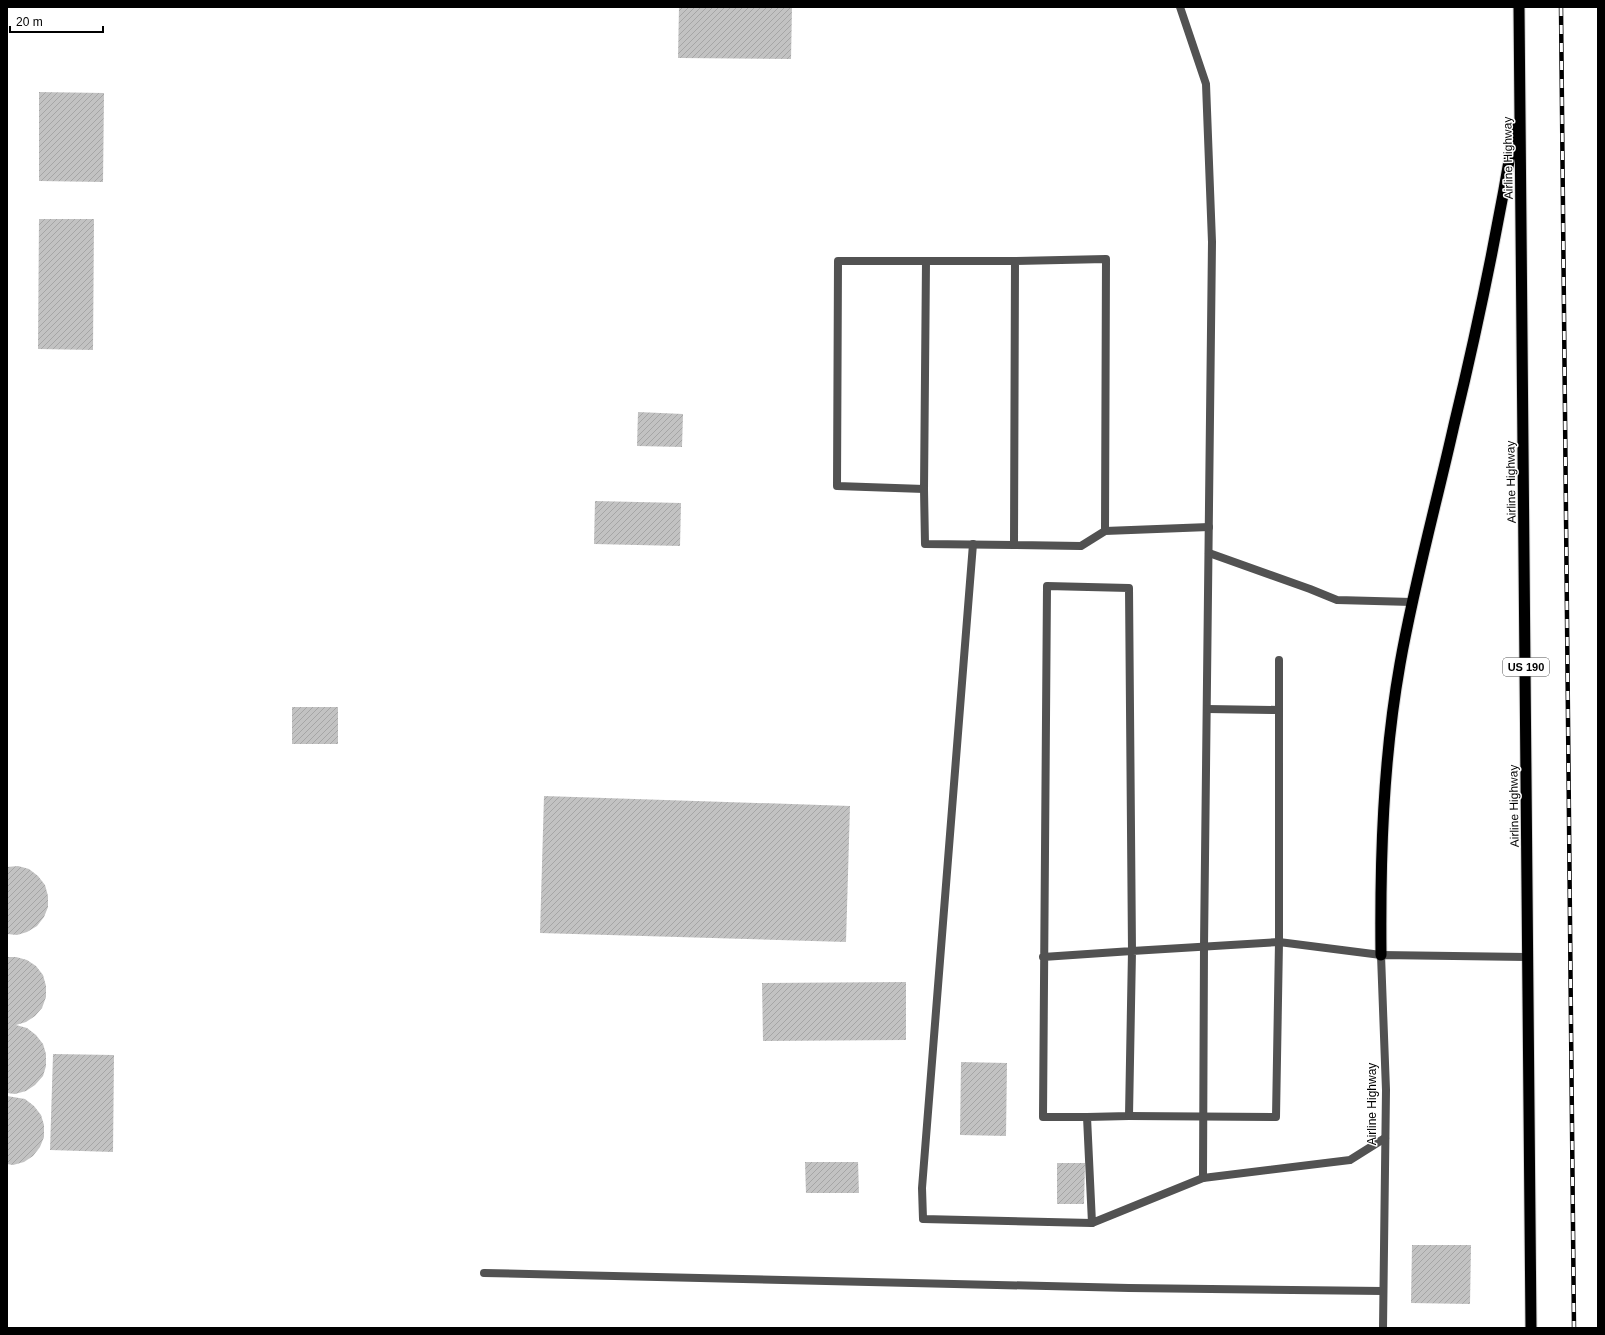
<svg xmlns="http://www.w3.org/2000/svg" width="1605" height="1335" font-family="Arial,sans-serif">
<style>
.building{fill:url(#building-hatch)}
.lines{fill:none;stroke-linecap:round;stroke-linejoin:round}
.trunk-casing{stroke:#dbdbdb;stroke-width:13}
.service{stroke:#525252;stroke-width:8}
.minor{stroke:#525252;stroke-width:8}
.trunk{stroke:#000;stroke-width:11}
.rail-casing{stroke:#000;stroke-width:4.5}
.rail{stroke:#fff;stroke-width:3;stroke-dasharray:9;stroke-linecap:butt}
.labels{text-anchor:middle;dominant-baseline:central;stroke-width:3;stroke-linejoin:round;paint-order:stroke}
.shield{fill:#fff;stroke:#4c4c4c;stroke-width:1}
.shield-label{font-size:11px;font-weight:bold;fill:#000}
.street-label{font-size:12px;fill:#000;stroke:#fff}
</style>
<defs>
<pattern id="building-hatch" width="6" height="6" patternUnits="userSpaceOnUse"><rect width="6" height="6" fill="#c2c2c2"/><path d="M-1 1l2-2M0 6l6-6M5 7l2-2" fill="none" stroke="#a5a5a5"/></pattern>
</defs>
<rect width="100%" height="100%" fill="#fff"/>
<g class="building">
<path d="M679,7H792L791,59L678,58Z"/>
<path d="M39,92L104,93L103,182L39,181Z"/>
<path d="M39,219H94L93,350L38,349Z"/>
<path d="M638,412L683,414L682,447L637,446Z"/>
<path d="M595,501L681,503L680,546L594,544Z"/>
<rect x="292" y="707" width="46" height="37"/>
<path d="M544,796L850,806L846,942L540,933Z"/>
<path d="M18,866L29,869L38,876L45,885L48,896V907L44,917L37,926L27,932L17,935L7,934V867Z"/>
<path d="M7,957H16L27,960L36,966L43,975L46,986V997L42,1008L35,1016L26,1022L16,1025L27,1028L36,1035L43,1044L46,1054V1066L43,1076L35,1085L26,1091L15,1094L7,1093V1025H13H7Z"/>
<path d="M906,982V1040L763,1041L762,983Z"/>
<path d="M53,1054L114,1055L113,1152L50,1150Z"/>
<path d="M961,1062L1007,1063L1006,1136L960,1135Z"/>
<path d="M7,1096L25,1099L34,1106L41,1115L44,1125V1137L40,1147L33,1156L24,1162L13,1165L7,1164Z"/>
<path d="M805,1162H858L859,1193H806Z"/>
<path d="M1057,1163H1085L1084,1204H1057Z"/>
<path d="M1412,1245H1471L1470,1304L1411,1303Z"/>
</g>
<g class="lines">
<defs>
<g id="trunk">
<path d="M1519,7L1531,1328"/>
<path d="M1381,955C1380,858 1383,760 1400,664C1414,584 1436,505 1454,425C1478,326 1498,228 1515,127"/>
</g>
</defs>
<use href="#trunk" class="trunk-casing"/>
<g class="service">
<path d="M1180,7L1206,84L1212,242L1204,946L1203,1178"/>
<path d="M926,261L924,489L837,486L838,261H1015"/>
<path d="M924,489L925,544L1014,545"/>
<path d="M1105,531L1106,259L1015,261L1014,545L1081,546L1105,531L1209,527"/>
<path d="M973,544L922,1188L923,1219L1092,1223"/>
<path d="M1209,553L1310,589L1337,600L1412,602"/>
<path d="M1207,709L1279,710"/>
<path d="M1381,955L1279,942L1132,951L1129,1116L1087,1117L1092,1223L1203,1178L1350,1160L1385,1138"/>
<path d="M1043,957L1132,951L1129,588L1047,586L1043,1117H1087"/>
<path d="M1129,1116L1276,1117L1279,942V660"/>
<path d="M484,1273L1129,1288L1383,1291"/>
</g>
<path class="minor" d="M1383,1328L1386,1090L1381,955L1528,957"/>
<use href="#trunk" class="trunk"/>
<defs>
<path id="rail" d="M1561,7L1574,1328"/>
</defs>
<use href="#rail" class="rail-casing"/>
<use href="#rail" class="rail"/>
</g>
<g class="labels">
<rect class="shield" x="1503" y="658" width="46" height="18" rx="3"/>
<g class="shield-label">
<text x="1526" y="667">US 190</text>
</g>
<g class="street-label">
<text transform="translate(1508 158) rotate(-91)">Airline Highway</text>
<text transform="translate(1511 482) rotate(-91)">Airline Highway</text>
<text transform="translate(1514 806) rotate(-91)">Airline Highway</text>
<text transform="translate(1372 1104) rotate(-90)">Airline Highway</text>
</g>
</g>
<rect width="1605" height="1335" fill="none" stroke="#000000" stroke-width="16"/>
<path d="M10 26v6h93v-6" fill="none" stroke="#000000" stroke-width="2"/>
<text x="16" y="26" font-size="12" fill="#000000" stroke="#ffffff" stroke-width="3" paint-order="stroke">20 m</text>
</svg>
